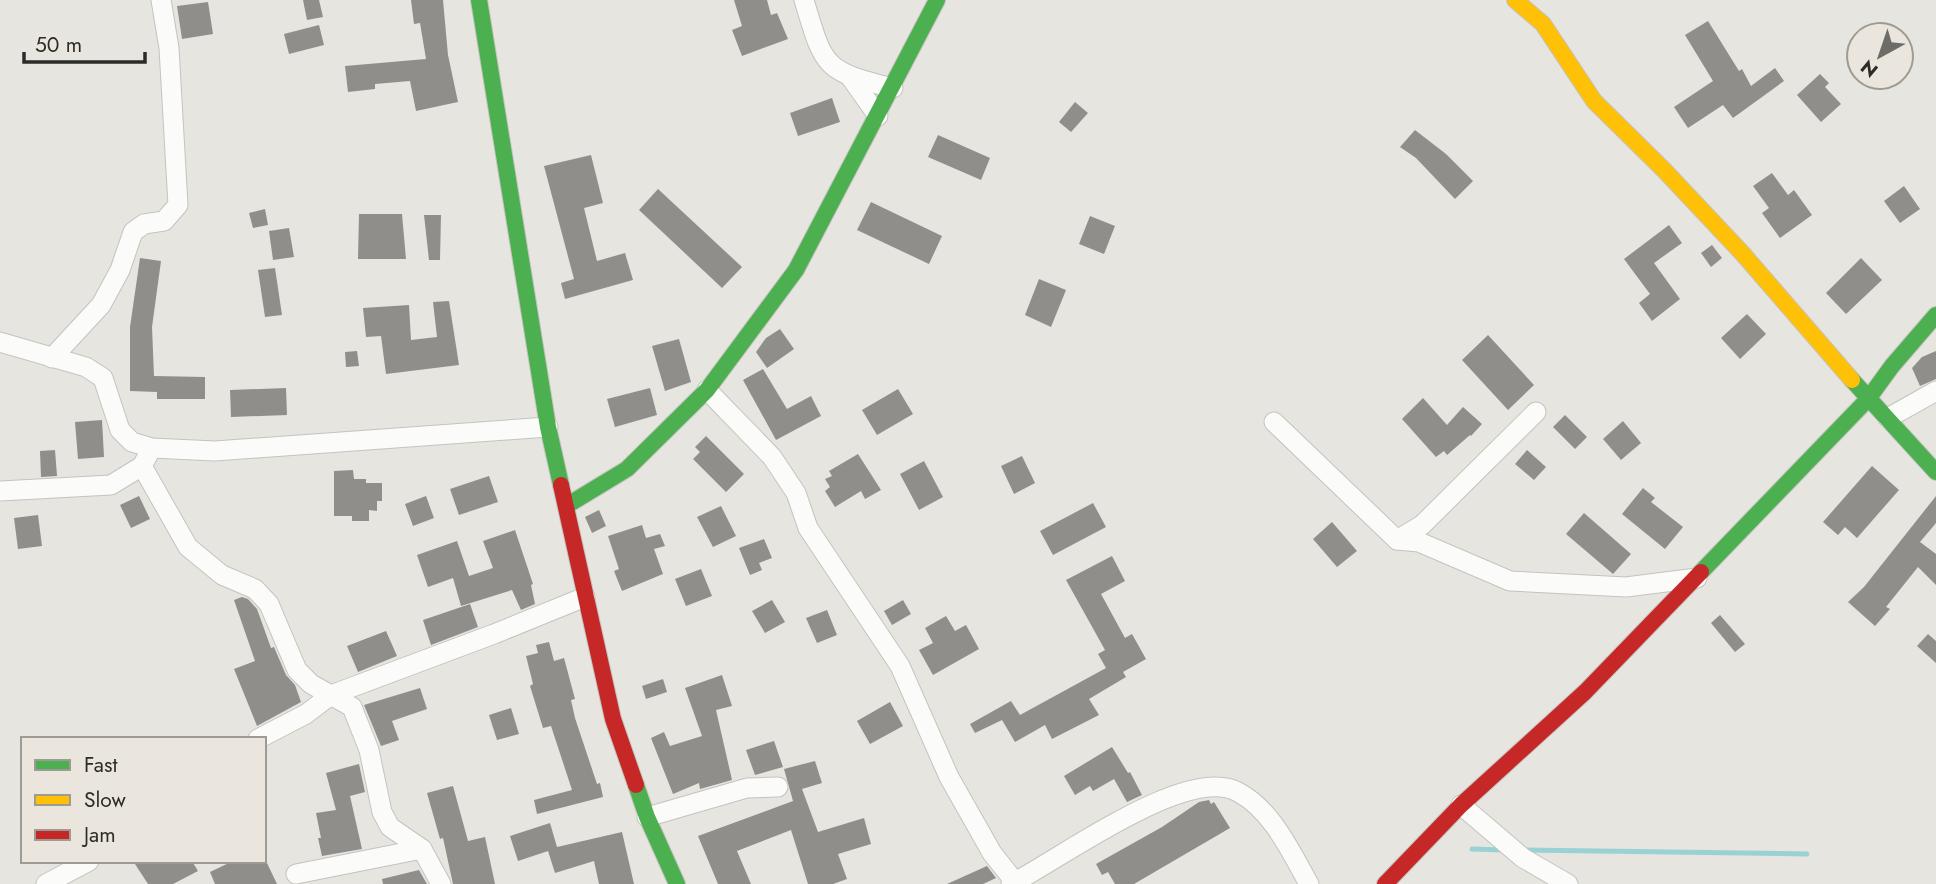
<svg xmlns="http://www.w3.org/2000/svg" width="1936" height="884" font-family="Jost,sans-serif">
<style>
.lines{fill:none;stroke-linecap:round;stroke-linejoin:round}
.stream{stroke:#99d2d4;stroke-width:5}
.building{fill:#908e8b}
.street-casing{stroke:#c4c3bf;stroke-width:21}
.fast-casing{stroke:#c4c3bf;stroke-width:18}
.slow-casing{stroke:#c4c3bf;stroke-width:18}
.jam-casing{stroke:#c4c3bf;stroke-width:18}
.street{stroke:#fbfbfa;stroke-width:19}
.fast{stroke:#4caf50;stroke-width:16}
.slow{stroke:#ffc107;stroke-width:16}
.jam{stroke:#c62828;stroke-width:16}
</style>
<rect width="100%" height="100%" fill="#e7e5e0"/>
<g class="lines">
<g class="stream">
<path d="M1472,849L1504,850"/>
<path d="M1524,850L1807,854"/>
</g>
</g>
<g class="building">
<path d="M303,0H319L323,17L307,20Z"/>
<path d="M411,0H443L448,55L458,102L416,111L410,81L375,84V89L348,92L345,66L426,59L420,23L414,24Z"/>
<path d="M734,0H767L771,15L777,13L788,39L742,56L732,30L742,26Z"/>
<path d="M208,2L213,34L182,39L177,6Z"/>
<path d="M1708,21L1739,71L1742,69L1751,86L1775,68L1784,81L1733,118L1723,105L1688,128L1674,107L1713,81L1685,35Z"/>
<path d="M319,25L324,45L289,54L284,34Z"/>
<path d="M1820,74L1829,83L1825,87L1841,104L1821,122L1797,95Z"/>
<path d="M832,98L840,122L798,136L790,113Z"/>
<path d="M1075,102L1088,113L1071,132L1059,122Z"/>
<path d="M1415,130L1446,154L1473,181L1455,199L1416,158L1400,147Z"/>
<path d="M938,135L990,158L981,180L928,157Z"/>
<path d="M591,155L603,203L584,208L597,261L625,253L633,280L565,299L561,283L574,279L544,166Z"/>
<path d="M1772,173L1788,195L1794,190L1812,215L1780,238L1762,213L1769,208L1753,186Z"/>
<path d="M1904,186L1920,209L1900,223L1884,201Z"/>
<path d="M658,189L742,267L722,288L639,210Z"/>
<path d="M871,202L942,236L929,264L857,230Z"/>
<path d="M265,209L268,225L253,228L249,213Z"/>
<path d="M359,214H402L406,259H358Z"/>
<path d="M424,215H441L440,260H429Z"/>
<path d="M1090,216L1115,226L1104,254L1079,244Z"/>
<path d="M1669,225L1682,243L1654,263L1680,299L1652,321L1639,303L1650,294L1624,259Z"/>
<path d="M289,228L294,257L273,260L269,231Z"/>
<path d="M1712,245L1722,258L1711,267L1701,253Z"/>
<path d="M140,258L161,261L152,327L154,376L205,377V399H157V392L130,391V327Z"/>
<path d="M1861,258L1882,280L1846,314L1826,293Z"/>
<path d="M275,268L282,315L265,317L258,270Z"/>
<path d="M1039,279L1066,290L1051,327L1025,315Z"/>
<path d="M449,301L459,365L386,374L381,336L366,337L363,308L409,305L411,340L437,337L433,302Z"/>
<path d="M1747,314L1766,334L1740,359L1721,338Z"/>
<path d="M780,329L794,349L767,368L756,352L766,338Z"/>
<path d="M1488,335L1534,385L1508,410L1462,360Z"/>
<path d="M679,339L691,382L665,391L652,346Z"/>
<path d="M357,351L359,366L346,367L345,352Z"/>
<path d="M1936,351V379L1920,386L1912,368L1922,357Z"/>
<path d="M763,369L787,409L811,396L821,416L776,440L743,380Z"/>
<path d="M286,388L287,415L231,417L230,390Z"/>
<path d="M650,388L657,415L615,427L607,399Z"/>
<path d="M898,389L913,414L877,435L862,410Z"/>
<path d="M1423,398L1447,425L1463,407L1482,424L1471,436L1470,435L1447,455L1444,451L1436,457L1402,419Z"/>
<path d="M1565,415L1587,437L1575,449L1553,427Z"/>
<path d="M102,420L104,457L78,459L75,422Z"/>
<path d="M1623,421L1641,443L1621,460L1603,439Z"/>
<path d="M706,436L744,474L726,492L693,459L700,452L695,447Z"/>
<path d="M55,450L57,476L41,477L40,451Z"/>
<path d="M1527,450L1546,467L1534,480L1515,464Z"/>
<path d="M858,454L881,490L865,499L861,491L835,507L825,491L830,487L825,479L832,476L829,471Z"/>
<path d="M1022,456L1035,483L1014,494L1001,466Z"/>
<path d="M924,461L943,497L919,510L900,474Z"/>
<path d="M1872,466L1899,490L1857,538L1845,527L1838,535L1823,522Z"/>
<path d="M353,470L354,479H366V483H382V501H377V511L369,510V521H352V516H334V471Z"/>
<path d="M489,476L498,502L459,515L450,489Z"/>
<path d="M1643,488L1655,498L1651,502L1683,527L1665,549L1622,514Z"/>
<path d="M139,496L150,519L131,528L120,505Z"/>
<path d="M426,496L434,518L413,526L405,504Z"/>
<path d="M1936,496V523L1920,542L1936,554V585L1918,567L1886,607L1890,609L1875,626L1848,602L1864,587Z"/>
<path d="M1093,503L1106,527L1053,555L1040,531Z"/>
<path d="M721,506L736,536L713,547L697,517Z"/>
<path d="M599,510L606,526L592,533L585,517Z"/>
<path d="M1584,513L1631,554L1613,574L1566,534Z"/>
<path d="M38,515L42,546L18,549L14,518Z"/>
<path d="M1332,522L1357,551L1337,567L1313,539Z"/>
<path d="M642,525L646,538L660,534L665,546L654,549L663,574L622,591L614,571L619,569L608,536Z"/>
<path d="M515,530L533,584L531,585L535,604L521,610L512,590L461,606L453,578L428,587L417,555L457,541L469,576L493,568L483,541Z"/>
<path d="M764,539L772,558L759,563L762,570L750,575L739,548Z"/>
<path d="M1112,556L1125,581L1101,594L1125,638L1132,634L1146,659L1123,672L1126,677L1089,699L1099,715L1052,739L1045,725L1015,742L1002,720L975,733L970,724L1011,701L1020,715L1106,668L1098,654L1105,650L1066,580Z"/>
<path d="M701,569L712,596L686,606L675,579Z"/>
<path d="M242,597L248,599L257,609L271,648L274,647L286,675L295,685L301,702L257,726L234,669L255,661L234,600Z"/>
<path d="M772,600L785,622L765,633L752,611Z"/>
<path d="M903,600L911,614L892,625L884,611Z"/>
<path d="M470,604L478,627L431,645L423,620Z"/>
<path d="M827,610L837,635L817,643L806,618Z"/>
<path d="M1720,615L1745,644L1735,652L1711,623Z"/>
<path d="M946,616L955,631L966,625L979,649L933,675L919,650L933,643L925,628Z"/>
<path d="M386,631L397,656L358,672L347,646Z"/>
<path d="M1928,634L1936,641V663L1917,646Z"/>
<path d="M549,642L554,661L564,658L575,699L571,700L575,718L597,784L600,783L603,797L537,814L534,800L572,790L551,726L543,728L530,686L533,684L526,656L538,653L536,645Z"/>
<path d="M722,675L732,706L716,710L732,780L700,789L699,783L673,794L651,738L664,732L670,746L702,736L685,688Z"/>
<path d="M663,679L667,692L646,699L642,686Z"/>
<path d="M420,688L427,709L392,721L399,740L381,746L364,705Z"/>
<path d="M890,702L903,726L870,744L857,721Z"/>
<path d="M511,708L519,734L497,740L489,715Z"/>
<path d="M774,741L783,767L755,775L746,750Z"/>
<path d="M1112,747L1128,773L1130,772L1142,795L1127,802L1114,779L1093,791L1090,786L1075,795L1064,776Z"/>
<path d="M815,761L822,783L802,789L818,832L864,818L871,844L838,854L847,879L833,884H808L791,830L737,851L751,884H718L698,836L793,801L784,769Z"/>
<path d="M359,764L365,792L350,796L362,849L322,856L318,838H321L316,813L336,810L326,773Z"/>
<path d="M453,786L468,841L485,837L495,884H453L443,838L440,839L427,793Z"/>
<path d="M1209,800L1211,804L1214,802L1230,828L1134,884H1115L1108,872L1102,875L1096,864L1162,827L1199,802Z"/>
<path d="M550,823L557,847L622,832L634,884H599L594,861L555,873L548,851L518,861L510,836Z"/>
<path d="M133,861H192L198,871L173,884H148Z"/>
<path d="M233,861H266L277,884H215L210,872Z"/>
<path d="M987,866L996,878L983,884H947Z"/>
<path d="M419,870L427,884H383L382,879Z"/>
</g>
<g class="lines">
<defs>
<g id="street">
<path d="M804,0C824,67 823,71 893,88"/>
<path d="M851,78L878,116"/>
<path d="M0,342L86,367L103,378L120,430L132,442L152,448L215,451L548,427"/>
<path d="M52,358L101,305L120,270L133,232L144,224L164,221L178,205L169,48L161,0"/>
<path d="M707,390L772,457L796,493L808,528L900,666L949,777L992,853L1015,882"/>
<path d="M1888,418L1936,391"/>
<path d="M1274,422L1397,540L1419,542L1510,581L1626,587L1697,578"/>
<path d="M142,466L188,547L222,575L255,589L269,604L297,670L311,684L352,707L369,750L382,812L390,827L422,849L441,884"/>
<path d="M0,491L111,485L142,466L148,455"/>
<path d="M1397,540L1422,525L1536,412"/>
<path d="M258,739L306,714L331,695L494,634L585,597"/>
<path d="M1461,805L1523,858L1568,884"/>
<path d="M647,817L747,788L778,787"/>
<path d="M296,874L422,849"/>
<path d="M46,884L89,861"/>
<path d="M1011,884C1059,860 1187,764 1238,792C1272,810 1291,852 1309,884"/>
</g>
<g id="fast">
<path d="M479,0L548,427L561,485"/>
<path d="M1852,380L1936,472"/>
<path d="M566,506L627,469L707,390L796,270L937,0"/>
<path d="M1701,572L1868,399L1892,366L1936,315"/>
<path d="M636,785L647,817L677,884"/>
</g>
<path id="slow" d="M1515,0L1543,24L1594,101L1664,170L1743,254L1852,380"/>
<g id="jam">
<path d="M561,485L613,719L636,785"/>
<path d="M1385,884L1461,805L1585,692L1701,572"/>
</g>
</defs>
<use href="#street" class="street-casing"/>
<use href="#fast" class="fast-casing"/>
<use href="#slow" class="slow-casing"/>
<use href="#jam" class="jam-casing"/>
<use href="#street" class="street"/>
<use href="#fast" class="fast"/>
<use href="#slow" class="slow"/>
<use href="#jam" class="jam"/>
</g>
<rect x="21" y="737" width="245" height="126" fill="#eae6dd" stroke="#9e9b94" stroke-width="2"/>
<rect x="35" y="760" width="35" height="10" fill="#4caf50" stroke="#9e9b94" stroke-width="2"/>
<text x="84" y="772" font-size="21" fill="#2c2b27">Fast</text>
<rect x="35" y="795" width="35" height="10" fill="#ffc107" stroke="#9e9b94" stroke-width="2"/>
<text x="84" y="807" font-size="21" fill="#2c2b27">Slow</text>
<rect x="35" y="830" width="35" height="10" fill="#c62828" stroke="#9e9b94" stroke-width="2"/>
<text x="84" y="842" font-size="21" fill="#2c2b27">Jam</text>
<g transform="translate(1880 56) rotate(220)"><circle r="33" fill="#eae6dd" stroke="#9e9b94" stroke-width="2"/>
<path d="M0-5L12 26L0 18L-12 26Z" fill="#6d6c68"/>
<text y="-10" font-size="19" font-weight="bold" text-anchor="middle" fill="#2c2b27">N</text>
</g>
<path d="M24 52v10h121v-10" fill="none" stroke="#2c2b27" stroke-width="3.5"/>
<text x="35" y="52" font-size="21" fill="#2c2b27" stroke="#eae6dd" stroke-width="5" paint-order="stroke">50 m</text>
</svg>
